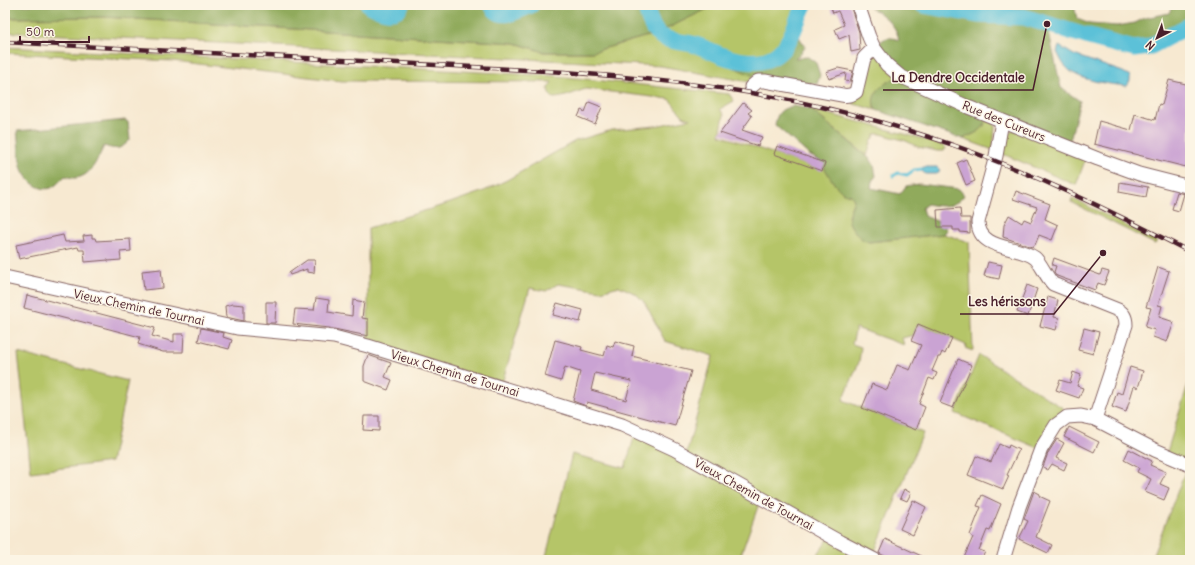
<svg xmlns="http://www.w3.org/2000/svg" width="1195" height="565" font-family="Delius,sans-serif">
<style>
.green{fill:#b5c568;stroke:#80724a}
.forest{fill:#90aa5c;stroke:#6d6444}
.water{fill:#5bc1d8;stroke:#527082}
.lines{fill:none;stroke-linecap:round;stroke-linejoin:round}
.stream{stroke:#5bc1d8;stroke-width:3}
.river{stroke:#5bc1d8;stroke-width:17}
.building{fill:#caa3d3;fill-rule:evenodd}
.minor-casing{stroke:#876665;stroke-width:15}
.minor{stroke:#fff;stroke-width:13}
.rail-casing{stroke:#4a1f2b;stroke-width:4.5}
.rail{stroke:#fcf5e5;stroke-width:3;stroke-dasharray:9;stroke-linecap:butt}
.labels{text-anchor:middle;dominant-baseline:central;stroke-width:3;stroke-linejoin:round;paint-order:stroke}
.street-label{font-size:12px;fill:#4a1f2b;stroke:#fcf5e5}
.leader{fill:none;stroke:#4a1f2b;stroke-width:1.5}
.callout-dot{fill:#4a1f2b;stroke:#fcf5e5;stroke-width:1.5}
.callout-label{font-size:13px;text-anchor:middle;font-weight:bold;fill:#4a1f2b;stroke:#fcf5e5;stroke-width:3;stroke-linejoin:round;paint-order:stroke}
</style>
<rect width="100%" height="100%" fill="#fcf5e5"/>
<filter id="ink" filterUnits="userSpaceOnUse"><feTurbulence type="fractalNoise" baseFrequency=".025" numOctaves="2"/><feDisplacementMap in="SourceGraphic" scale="8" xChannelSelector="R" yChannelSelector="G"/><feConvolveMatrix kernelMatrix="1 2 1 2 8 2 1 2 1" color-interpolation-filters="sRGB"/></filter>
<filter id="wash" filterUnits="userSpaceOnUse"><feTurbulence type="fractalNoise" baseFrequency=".012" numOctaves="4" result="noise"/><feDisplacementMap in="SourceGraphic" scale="16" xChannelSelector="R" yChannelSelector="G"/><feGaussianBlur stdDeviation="0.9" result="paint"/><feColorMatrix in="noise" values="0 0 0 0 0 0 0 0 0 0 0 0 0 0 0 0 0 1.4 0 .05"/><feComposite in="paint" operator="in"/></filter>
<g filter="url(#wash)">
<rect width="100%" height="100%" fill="#f7e9d1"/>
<g class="green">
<path d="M715,5H798L791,30L794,31C792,37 789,40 785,45C773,59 767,60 749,61L754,76L749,82L661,66L5,32V18L104,17L515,43L544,52H592L658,33Z"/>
<path d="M5,47L556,76L729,94L734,101L720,109L724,115L720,135L821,170L825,166C832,179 836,190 851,195L854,199L848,217L869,242L944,234L969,242L973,351L965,348L966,345L918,324L914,335L902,338L904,345L856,328L852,344L861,347L859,362L843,400L923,433L872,558L875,560H816L817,555L830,537L761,498L739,560H545L572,454L625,468L636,431L686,455L713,356L665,341L645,303L636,294L619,286L601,291L558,284L546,291L530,288L501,387L368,346V228L450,203L484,191L507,180L575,141L612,130L655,126L690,119L683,116L669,99L586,89C575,92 565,98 553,98L549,94L548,88L552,82L342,81L173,61L5,53Z"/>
<path d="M874,48L900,76L873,106L876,110L854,104L848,96Z"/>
<path d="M810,109L920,138L944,146L946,148L944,151H937L918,147L906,141L881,134H876L871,142L867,156Z"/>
<path d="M986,120L993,122L995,127L993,150L963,139L970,135L974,134Z"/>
<path d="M1013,130L1087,155L1076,185L998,152L1005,136Z"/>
<path d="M1072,198L1157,241L1155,244L1071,202Z"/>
<path d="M18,353L128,381L111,462L31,472Z"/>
<path d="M979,355L1063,408L1067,417L1041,449L955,413Z"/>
<path d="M1190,378V549L1185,560H1151L1188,464L1166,455Z"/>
</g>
<g class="forest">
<path d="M5,5H715L658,33L592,52H544L515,43L104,17L5,18Z"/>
<path d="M866,5H1012L1018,8L1026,5H1074L1077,19L1090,24L1117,26L1135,23L1145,18L1169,13L1173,5H1190V25L1149,47L1134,49L1047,24L1061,88L1080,101L1068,148L986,120C983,133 973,133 963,139L876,110C866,93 887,81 900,76L874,48C883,39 886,35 899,40C896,23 881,13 866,5Z"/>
<path d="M794,31L797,33L805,47L802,52L795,58L808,57L816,63L820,75L817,84L754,76L733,67L720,55C744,60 765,68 783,47C787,42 791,38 794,31Z"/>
<path d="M793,106L810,109L870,159L874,165L876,176L872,181L871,188L900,194L906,186L919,184L959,189L964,195C956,208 940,207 927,204L922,208L924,216C932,219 943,222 947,230L944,234L869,242C862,240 860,238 856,233C844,219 849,215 854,200L851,195L843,193L835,185L820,161L809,155L775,125C777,112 781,109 793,106Z"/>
<path d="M125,120L128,122L130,140C120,150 116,150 104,146C98,158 91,178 74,178C71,178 67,176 65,176C60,181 57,185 51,188C38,192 26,179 22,169C18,157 19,143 17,131Z"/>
</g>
<g class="water">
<path d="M798,5H806L799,23L797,33L791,30Z"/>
<path d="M1059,46L1074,55L1123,72L1130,76V81L1126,86C1110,84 1078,81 1067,68C1062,64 1060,57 1057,52Z"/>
<path d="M923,167H937L940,170L937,174H925L922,171Z"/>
</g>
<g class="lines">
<path class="stream" d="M893,176L898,173L907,175L914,170L922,169"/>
<g class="river">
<path d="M369,5C379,9 395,17 401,5"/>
<path d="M492,5C501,22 518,10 531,5"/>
<path d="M645,5C648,15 650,25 657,33C666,42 680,41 692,44C701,46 711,51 720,55C736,61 761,66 776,55C793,42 795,22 804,5"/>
<path d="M923,5L978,15L1024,17L1089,37L1134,49L1149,47L1190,25"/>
</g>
</g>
<g id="blocks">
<g class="building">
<path d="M830,5H850L859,32L860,50L851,52L849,35L839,39L835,29L844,25L838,11L833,13Z"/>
<path d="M838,68L853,71L850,82L845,81L846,73L829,79L826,72Z"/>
<path d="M1169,80L1190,85V168L1094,144L1099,121L1131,130L1135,114L1155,120L1159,104L1162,105Z"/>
<path d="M589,102L602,107L595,124L578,117L581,110L585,112Z"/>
<path d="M743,103L752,110L748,113L752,116L742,130L762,137L758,146L720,133Z"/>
<path d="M777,146L825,163L822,171L774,154Z"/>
<path d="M966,159L975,181L966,185L957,163Z"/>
<path d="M1120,182L1148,187L1146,197L1119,192Z"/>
<path d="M1016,191L1050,204L1045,219L1058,225L1052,240L1039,235L1035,245L1032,247L1003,237L1004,225L1009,215L1022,223L1024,219L1031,222L1037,207L1013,199Z"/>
<path d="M1177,192L1184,194L1179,211L1172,209Z"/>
<path d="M960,208L961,218H970V233L960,232V230H953V227H938L937,210Z"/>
<path d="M63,235L65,242L84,241L83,236L92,235V238H95L96,241L130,239L131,251L120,252L121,260L108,261V260L85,262L84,250H79L78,247L19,259L16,245Z"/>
<path d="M1054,258L1100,275L1102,270L1109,272L1104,285L1098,283L1095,290L1057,276L1054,272L1056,266L1052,265Z"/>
<path d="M307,260H315L314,273L307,272V269L290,275L289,273Z"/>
<path d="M988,262L1002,265L999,279L984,276Z"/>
<path d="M1158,267L1169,271L1158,305L1162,306L1159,317L1174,322L1167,342L1153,337L1155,330L1145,327L1151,308L1146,307Z"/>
<path d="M161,269L163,288L144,290L142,271Z"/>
<path d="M1027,285L1037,289L1028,316L1017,312Z"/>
<path d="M27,295L155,328L152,336L174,342V334H184L183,352H163L138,344L140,337L75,320V321L24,308Z"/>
<path d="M1048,297L1058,300L1054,317L1059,318L1056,330L1040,326Z"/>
<path d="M316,298L329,300L328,312L352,316L353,300L364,302L362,318L368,319V336L329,328L293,324L295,309L314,310Z"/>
<path d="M266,302H276L275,323H266Z"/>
<path d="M557,303L583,310L580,322L553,315Z"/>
<path d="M233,304L244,305V321L226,317L225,306Z"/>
<path d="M918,324L952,338L945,354L942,352L940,357H938L932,371L937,373L934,380L929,378L919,404L925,407L916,430L862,408L872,384L887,390L897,365L910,370L921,345L911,341Z"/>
<path d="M201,328L224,333L223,337L232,340L229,349L198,341Z"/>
<path d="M1084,328L1099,332L1093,354L1078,350Z"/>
<path d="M555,340L582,347L581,350L604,356L607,345L613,347L615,341L634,346L632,356L691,371L675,426L587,402L586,406L573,401L580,372L565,367L561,381L545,376ZM595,373L631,381L626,400L591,390Z"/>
<path d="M368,355L391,363L385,377L392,380L388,390L364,381V366Z"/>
<path d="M958,359L972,365L953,408L940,403Z"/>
<path d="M1130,367L1143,371L1138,388L1134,386L1126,412L1112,407L1117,392L1122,394Z"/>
<path d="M1073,372L1081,375L1077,386L1083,388L1079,398L1056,390L1060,380L1070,383Z"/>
<path d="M364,416H379V431L363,430Z"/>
<path d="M1069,427L1099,442L1094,452L1064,437Z"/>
<path d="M1057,439L1064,443L1056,458L1067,463L1064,470L1052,464L1048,470L1043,467L1048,453Z"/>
<path d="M999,444L1008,448L1009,445L1019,450L1007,475L1009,476L1003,489L968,475L976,456L991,462Z"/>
<path d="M1129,449L1152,461L1150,465L1166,472L1160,484L1169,488L1164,500L1145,492L1151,479L1137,472L1139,468L1124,460Z"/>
<path d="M904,489L911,493L907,501L900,498Z"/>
<path d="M1034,491L1040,494L1039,496L1050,501L1036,537L1052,545L1048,553L1019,539L1028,521L1024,519Z"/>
<path d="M982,495L1001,504L990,531L987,530L979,550L985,552L981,560H963L973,537L970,535L981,507L977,506Z"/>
<path d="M913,500L926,507L913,535L900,529Z"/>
<path d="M885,539L930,560H892L879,553Z"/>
</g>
</g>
</g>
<g filter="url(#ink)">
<use href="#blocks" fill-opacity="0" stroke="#876665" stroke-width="1"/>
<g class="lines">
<defs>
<g id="minor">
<path d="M858,5L869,37L874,48L887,65L900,76L968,107L1098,159L1139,174L1190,187"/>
<path d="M751,87L758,81H765L842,95C847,96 851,96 856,92L864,58L874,48"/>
<path d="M1002,121L996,156L978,222C979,251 1018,245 1035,258C1040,262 1047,278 1053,284L1118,310C1124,313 1126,317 1126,325L1095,419"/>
<path d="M5,277L237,328L334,337L368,346L622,425L674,449L840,542L875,560"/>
<path d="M1003,560L1019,507L1041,449L1056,425L1067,417L1081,416L1095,419L1155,450L1190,465"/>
</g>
</defs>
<use href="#minor" class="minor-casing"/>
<use href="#minor" class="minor"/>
<defs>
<path id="rail" d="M5,42L565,72C625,77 685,82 745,92C814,103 887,122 953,145C1035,174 1113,212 1190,252"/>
</defs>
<use href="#rail" class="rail-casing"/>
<use href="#rail" class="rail"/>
</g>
</g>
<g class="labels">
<g class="street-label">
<text transform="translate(1004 121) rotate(22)">Rue des Cureurs</text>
<text transform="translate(139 307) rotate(12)">Vieux Chemin de Tournai</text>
<text transform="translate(455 373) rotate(17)">Vieux Chemin de Tournai</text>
<text transform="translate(754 494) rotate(29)">Vieux Chemin de Tournai</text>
</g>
</g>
<path class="leader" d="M1047 24L1033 90H883M1103 253L1054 314H960"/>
<g class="callout-dot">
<circle cx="1047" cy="24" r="4"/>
<circle cx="1103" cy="253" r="4"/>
</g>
<g class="callout-label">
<text x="958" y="82">La Dendre Occidentale</text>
<text x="1007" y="306">Les hérissons</text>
</g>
<rect width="1195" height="565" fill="none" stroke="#fcf5e5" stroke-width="20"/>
<g transform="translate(1157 38) rotate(222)" stroke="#fcf5e5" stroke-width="3" paint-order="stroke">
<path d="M0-3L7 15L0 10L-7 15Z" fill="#4a1f2b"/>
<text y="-6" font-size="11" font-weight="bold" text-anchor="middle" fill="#4a1f2b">N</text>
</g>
<path d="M20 36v6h69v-6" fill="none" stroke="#4a1f2b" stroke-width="2"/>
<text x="26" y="36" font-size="12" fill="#4a1f2b" stroke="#fcf5e5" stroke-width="3" paint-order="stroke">50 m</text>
</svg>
